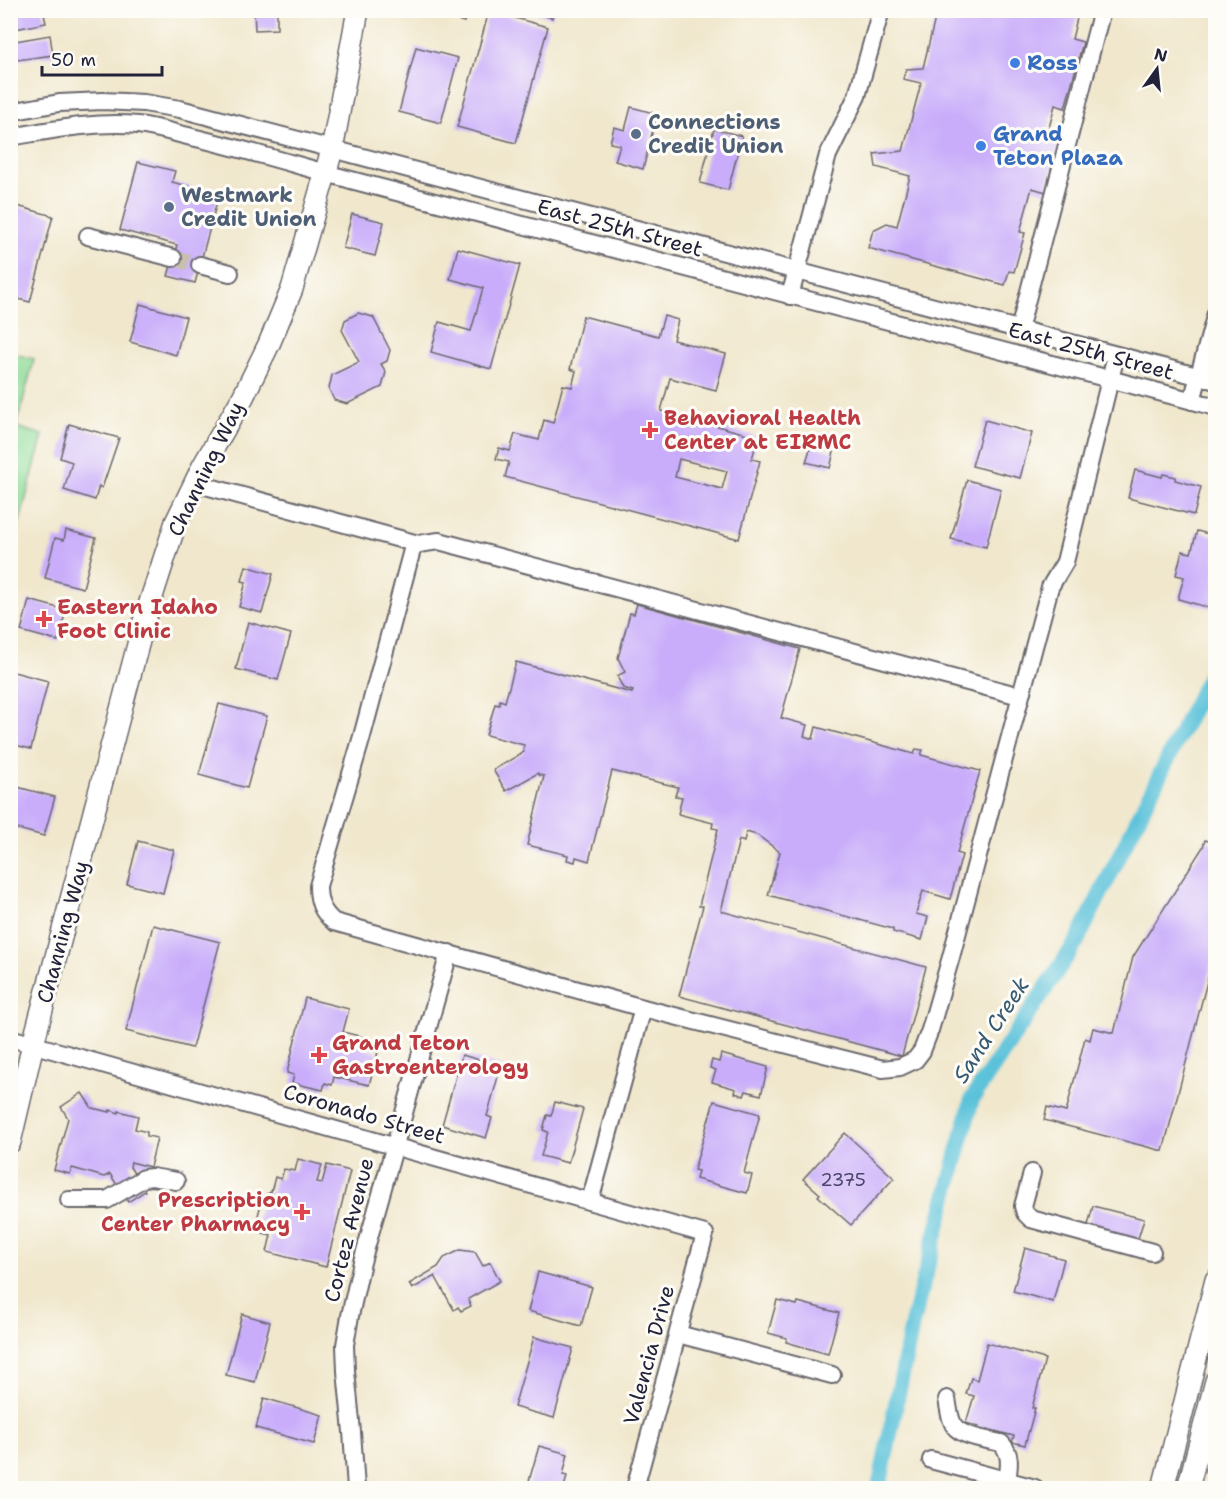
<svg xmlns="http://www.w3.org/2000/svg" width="1226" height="1499" font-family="'Shantell Sans',sans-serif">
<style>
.green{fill:#8fdc9a;stroke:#587f6a;stroke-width:1.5}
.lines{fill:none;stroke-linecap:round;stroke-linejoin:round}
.canal{stroke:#5cc2da;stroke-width:16}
.building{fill:#c9adfa;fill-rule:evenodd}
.minor-tunnel{stroke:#c7c0af;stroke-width:16;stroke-dasharray:16 8;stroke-linecap:butt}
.minor-casing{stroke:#6a676e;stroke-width:20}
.major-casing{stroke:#6a676e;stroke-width:24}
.minor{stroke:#fff;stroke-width:16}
.major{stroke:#fff;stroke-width:21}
.shop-dot{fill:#3f7fe0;stroke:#fdfcf7;stroke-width:2}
.service-dot{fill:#5c6f8a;stroke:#fdfcf7;stroke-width:2}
.health-dot{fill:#e0444e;stroke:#fdfcf7;stroke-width:2}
.labels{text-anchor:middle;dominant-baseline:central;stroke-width:6;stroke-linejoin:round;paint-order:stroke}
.number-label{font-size:18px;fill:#4c456b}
.shop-label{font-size:21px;font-weight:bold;fill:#366cbe;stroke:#fdfcf7;text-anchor:start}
.service-label{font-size:21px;font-weight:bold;fill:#4e5e75;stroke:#fdfcf7;text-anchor:start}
.street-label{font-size:21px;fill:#22223b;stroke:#fdfcf7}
.health-label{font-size:21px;font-weight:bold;fill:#be3a42;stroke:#fdfcf7;text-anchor:start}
.water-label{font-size:22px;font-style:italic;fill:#365a73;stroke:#fdfcf7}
</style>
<rect width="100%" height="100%" fill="#fdfcf7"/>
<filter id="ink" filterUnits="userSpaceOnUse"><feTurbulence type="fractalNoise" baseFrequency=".0167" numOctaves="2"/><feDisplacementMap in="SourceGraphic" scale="12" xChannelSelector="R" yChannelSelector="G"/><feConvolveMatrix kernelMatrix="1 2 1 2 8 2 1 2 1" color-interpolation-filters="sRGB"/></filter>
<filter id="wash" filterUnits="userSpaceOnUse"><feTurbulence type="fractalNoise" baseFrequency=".008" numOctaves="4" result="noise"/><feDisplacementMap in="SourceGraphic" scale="24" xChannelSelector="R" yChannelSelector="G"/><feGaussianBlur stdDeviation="1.35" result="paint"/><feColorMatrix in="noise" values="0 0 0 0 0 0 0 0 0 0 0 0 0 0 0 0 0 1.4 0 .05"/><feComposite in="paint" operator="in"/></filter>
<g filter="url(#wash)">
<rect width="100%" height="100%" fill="#f0e7cc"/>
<path class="green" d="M11,353L34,359L16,427L43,435L11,554Z"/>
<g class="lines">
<path class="canal" d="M879,1488L913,1320L972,1099L1077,941L1216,662"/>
</g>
<g id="blocks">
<g class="building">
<path d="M10,10H43L46,23L10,30Z"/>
<path d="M254,10H277V29L255,30Z"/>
<path d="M423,10H467L464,22Z"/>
<path d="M527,10H554L552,18Z"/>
<path d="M937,10H1079L1072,39L1083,42L1065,108L1055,105L1046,139L1059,142L1046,192L1032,188L1020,232L1025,233L1014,272L1009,271L1005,285L868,248L873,230L887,223L897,226L910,176L876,167L874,154L903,151L921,83L903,79L906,69L923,68Z"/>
<path d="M489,11L548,27L516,143L457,127Z"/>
<path d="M50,35L53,55L10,61V42Z"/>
<path d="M416,47L458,58L441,123L399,112Z"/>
<path d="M631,107L657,114L643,169L615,161L620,145L610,143L614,127L625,130Z"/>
<path d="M714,129L742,136L728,190L700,183Z"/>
<path d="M138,162L175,171L172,182L219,194L195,283L168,276L177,245L120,230Z"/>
<path d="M10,204L53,216L30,302L10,297Z"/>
<path d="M352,214L384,222L375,256L343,248Z"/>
<path d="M458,248L520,265L491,369L431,352L439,322L471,331L483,288L450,279Z"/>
<path d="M140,304L186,317L176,355L130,342Z"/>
<path d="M358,313L373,317L390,350L387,361L381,364L386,372L382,387L347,404L334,400L329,389L332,375L359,362L342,330L345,320Z"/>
<path d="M583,316L658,336L664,316L678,320L673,340L726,354L716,390L670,378L661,411L758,437L752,459L760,461L739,539L505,477L509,462L496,459L499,448L510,451L515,434L539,440L544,420L553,423L563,385L572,387L576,371L570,369ZM679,459L727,471L722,489L675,477Z"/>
<path d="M985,420L1032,433L1020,478L972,466Z"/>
<path d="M69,424L119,438L102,488L99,486L95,500L64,490L72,462L60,458Z"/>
<path d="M811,446L834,452L830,468L806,462Z"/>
<path d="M1135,470L1162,477L1163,474L1176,477L1175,480L1201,487L1194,515L1128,498Z"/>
<path d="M967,480L1001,489L986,547L951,539Z"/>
<path d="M66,530L96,538L83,588L45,578L55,538L64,540Z"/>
<path d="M1197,531L1216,536V588L1210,608L1178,599L1184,577L1176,575L1182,551L1191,553Z"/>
<path d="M246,566L273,574L262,613L239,607L246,582L242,581Z"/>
<path d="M29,600L66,610L58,641L21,631Z"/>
<path d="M637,604L800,649L781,718L807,725L804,736L813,739L816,727L914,754L916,749L923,750L921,755L980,771L957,853L962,855L950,899L923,891L916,914L928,917L922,940L893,932V929L768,895L780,852L757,835L746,832L744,842L739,840L721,911L926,967L902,1056L679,996L703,906H699L718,829L712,828L713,823L678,814L682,797L675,796L678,787L612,771L589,861L576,857L575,862L567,860L568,855L527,845L544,776L539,775L538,773L506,791L493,770L524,752L523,749L524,745L486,735L495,704L499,705L500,700L505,702L516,662L632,693L633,691L623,688L617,676L625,672L618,658L630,613L634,614Z"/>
<path d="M248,622L291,634L278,680L236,669Z"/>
<path d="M10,671L48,681L31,749L15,745L16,741L10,740Z"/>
<path d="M219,704L267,716L247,788L199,775Z"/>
<path d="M10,785L55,797L44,836L10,827Z"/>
<path d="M1205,840L1216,843V947L1163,1151L1044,1120L1047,1107L1066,1112L1085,1038L1090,1040L1093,1028L1114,1033L1133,957L1203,847Z"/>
<path d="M138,841L174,850L163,893L127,884Z"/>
<path d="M153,925L220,942L192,1048L126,1031Z"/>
<path d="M305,998L349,1009L343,1032L371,1039L368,1050L378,1052L369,1085L334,1077L332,1085L325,1083L323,1090L292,1083L294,1075L287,1073Z"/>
<path d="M721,1054L768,1067L761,1095L746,1091L744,1096L735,1093L736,1089L712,1082L716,1070L710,1068L712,1060L719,1062Z"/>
<path d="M462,1055L501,1066L487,1116L492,1118L486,1138L442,1125Z"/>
<path d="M82,1093L92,1108L110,1112V1110L119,1113V1111L138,1116L135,1129L147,1132V1136L157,1138L150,1167L131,1162L130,1167L145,1191L128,1202L110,1174L104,1177L72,1168L70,1174L54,1170L68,1118L61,1107Z"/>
<path d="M714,1101L760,1114L744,1173L752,1175L747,1193L696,1179L698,1171L694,1170Z"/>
<path d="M555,1102L583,1109L568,1163L541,1156L548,1132L543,1130L547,1115L551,1116Z"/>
<path d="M845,1133L894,1178L851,1225L818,1196L820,1194L803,1179Z"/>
<path d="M298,1159L322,1165L317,1182L322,1183L327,1165L350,1171L326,1267L267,1252L271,1235L254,1231L263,1196L271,1192L275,1177L281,1179L284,1169L295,1171Z"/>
<path d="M1093,1206L1144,1219L1137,1242L1087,1229Z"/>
<path d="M1025,1248L1064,1259L1053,1302L1013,1291Z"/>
<path d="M460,1250L475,1252L483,1266L490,1262L500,1281L468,1299L471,1306L461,1311L458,1307L454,1310L435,1276L412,1289L409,1284L438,1267L444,1258Z"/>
<path d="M538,1272L592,1287L581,1326L528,1311Z"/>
<path d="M777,1300L797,1305L798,1302L839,1313L828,1354L786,1342L787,1338L768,1333Z"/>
<path d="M242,1314L270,1322L255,1382L226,1375Z"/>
<path d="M534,1337L573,1348L554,1418L514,1407Z"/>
<path d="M987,1343L1045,1359L1032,1408H1035L1025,1445L1012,1442L1014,1436L987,1429L986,1435L977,1432L979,1427L966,1423L974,1396L966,1394L971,1378L977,1380Z"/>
<path d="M264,1398L322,1415L314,1444L256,1428Z"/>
<path d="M539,1446L568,1454L563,1475L567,1476L564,1488H527Z"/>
</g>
</g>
</g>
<g filter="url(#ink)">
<use href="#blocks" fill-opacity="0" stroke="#6a676e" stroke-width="1.5"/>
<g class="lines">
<path class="minor-tunnel" d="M173,258L200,265"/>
<defs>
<g id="minor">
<path d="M10,112L59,103L103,101L144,103L180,109L1216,381"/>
<path d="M10,137C52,130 96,121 138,125C157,127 177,134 196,138C248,150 299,166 351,180L1216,407"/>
<path d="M88,236L173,258"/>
<path d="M200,265L230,273"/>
<path d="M790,296L828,155L857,96L881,10"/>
<path d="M1019,330L1102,10"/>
<path d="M1192,401L1216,313"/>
<path d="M195,483L418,544"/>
<path d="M1020,696L439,541L418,544L412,550L361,740L318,886C318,902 322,912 334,922L643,1008L883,1069L900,1067L915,1060L922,1051L930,1030L951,957L1050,587L1065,562L1116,355"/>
<path d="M10,1038L705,1234L635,1488"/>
<path d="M1032,1173L1023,1206L1025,1213L1031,1219L1152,1252"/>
<path d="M69,1200H107L144,1178L152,1177L176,1181"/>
<path d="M590,1201L643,1008"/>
<path d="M678,1334L832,1375"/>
<path d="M947,1399C949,1408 949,1419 955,1427C963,1437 989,1440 1001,1443C1012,1454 1009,1467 1007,1481"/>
<path d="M931,1460L1035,1488"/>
<path d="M356,1488L352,1432L346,1371L345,1345L350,1316L362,1262L449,953"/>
</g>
<g id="major">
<path d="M10,1142L33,1044L145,618L176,522L203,466L243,397L269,344L292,289L332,150L358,10"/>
<path d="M1163,1488L1216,1280"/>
<path d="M1188,1488L1216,1381"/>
</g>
</defs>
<use href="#minor" class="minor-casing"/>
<use href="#major" class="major-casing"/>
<use href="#minor" class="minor"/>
<use href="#major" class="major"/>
</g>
</g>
<g class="shop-dot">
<circle cx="1015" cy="63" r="6"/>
<circle cx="981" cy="146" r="6"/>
</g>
<g class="service-dot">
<circle cx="636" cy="134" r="6"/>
<circle cx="169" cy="207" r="6"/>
</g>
<g class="health-dot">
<path d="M647 421h6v6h6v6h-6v6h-6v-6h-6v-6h6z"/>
<path d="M41 610h6v6h6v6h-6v6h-6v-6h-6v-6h6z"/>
<path d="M316 1046h6v6h6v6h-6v6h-6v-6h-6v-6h6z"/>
<path d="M299 1203h6v6h6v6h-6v6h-6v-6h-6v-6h6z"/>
</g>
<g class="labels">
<g class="number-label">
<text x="843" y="1180">2375</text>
</g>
<g class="shop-label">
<text x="1027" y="63">Ross</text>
<text x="993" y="134">Grand<tspan x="993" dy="24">Teton Plaza</tspan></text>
</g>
<g class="service-label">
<text x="648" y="122">Connections<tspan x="648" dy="24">Credit Union</tspan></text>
<text x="181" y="195">Westmark<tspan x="181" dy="24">Credit Union</tspan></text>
</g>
<g class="street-label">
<text transform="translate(620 228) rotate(15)">East 25th Street</text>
<text transform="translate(1091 351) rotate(15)">East 25th Street</text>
<text transform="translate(206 469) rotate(-64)">Channing Way</text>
<text transform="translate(63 932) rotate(-75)">Channing Way</text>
<text transform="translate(364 1114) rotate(16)">Coronado Street</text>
<text transform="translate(349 1230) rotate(-76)">Cortez Avenue</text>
<text transform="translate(649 1355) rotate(-75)">Valencia Drive</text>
</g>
<g class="health-label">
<text x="664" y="418">Behavioral Health<tspan x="664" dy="24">Center at EIRMC</tspan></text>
<text x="57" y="607">Eastern Idaho<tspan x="57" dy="24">Foot Clinic</tspan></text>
<text x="332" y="1043">Grand Teton<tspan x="332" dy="24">Gastroenterology</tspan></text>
<text x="290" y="1200" text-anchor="end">Prescription<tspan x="290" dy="24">Center Pharmacy</tspan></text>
</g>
<g class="water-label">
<text transform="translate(991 1030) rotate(-57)">Sand Creek</text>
</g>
</g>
<rect width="1226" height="1499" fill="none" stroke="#fdfcf7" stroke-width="36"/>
<g transform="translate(1157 69) rotate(15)" stroke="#fdfcf7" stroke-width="4.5" paint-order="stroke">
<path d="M0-4.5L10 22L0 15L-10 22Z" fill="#22223b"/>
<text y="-9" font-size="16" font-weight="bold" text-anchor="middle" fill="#22223b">N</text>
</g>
<path d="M42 66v9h120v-9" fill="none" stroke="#22223b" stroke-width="3"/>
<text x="51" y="66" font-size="18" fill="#22223b" stroke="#fdfcf7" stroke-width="4.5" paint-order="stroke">50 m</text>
</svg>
